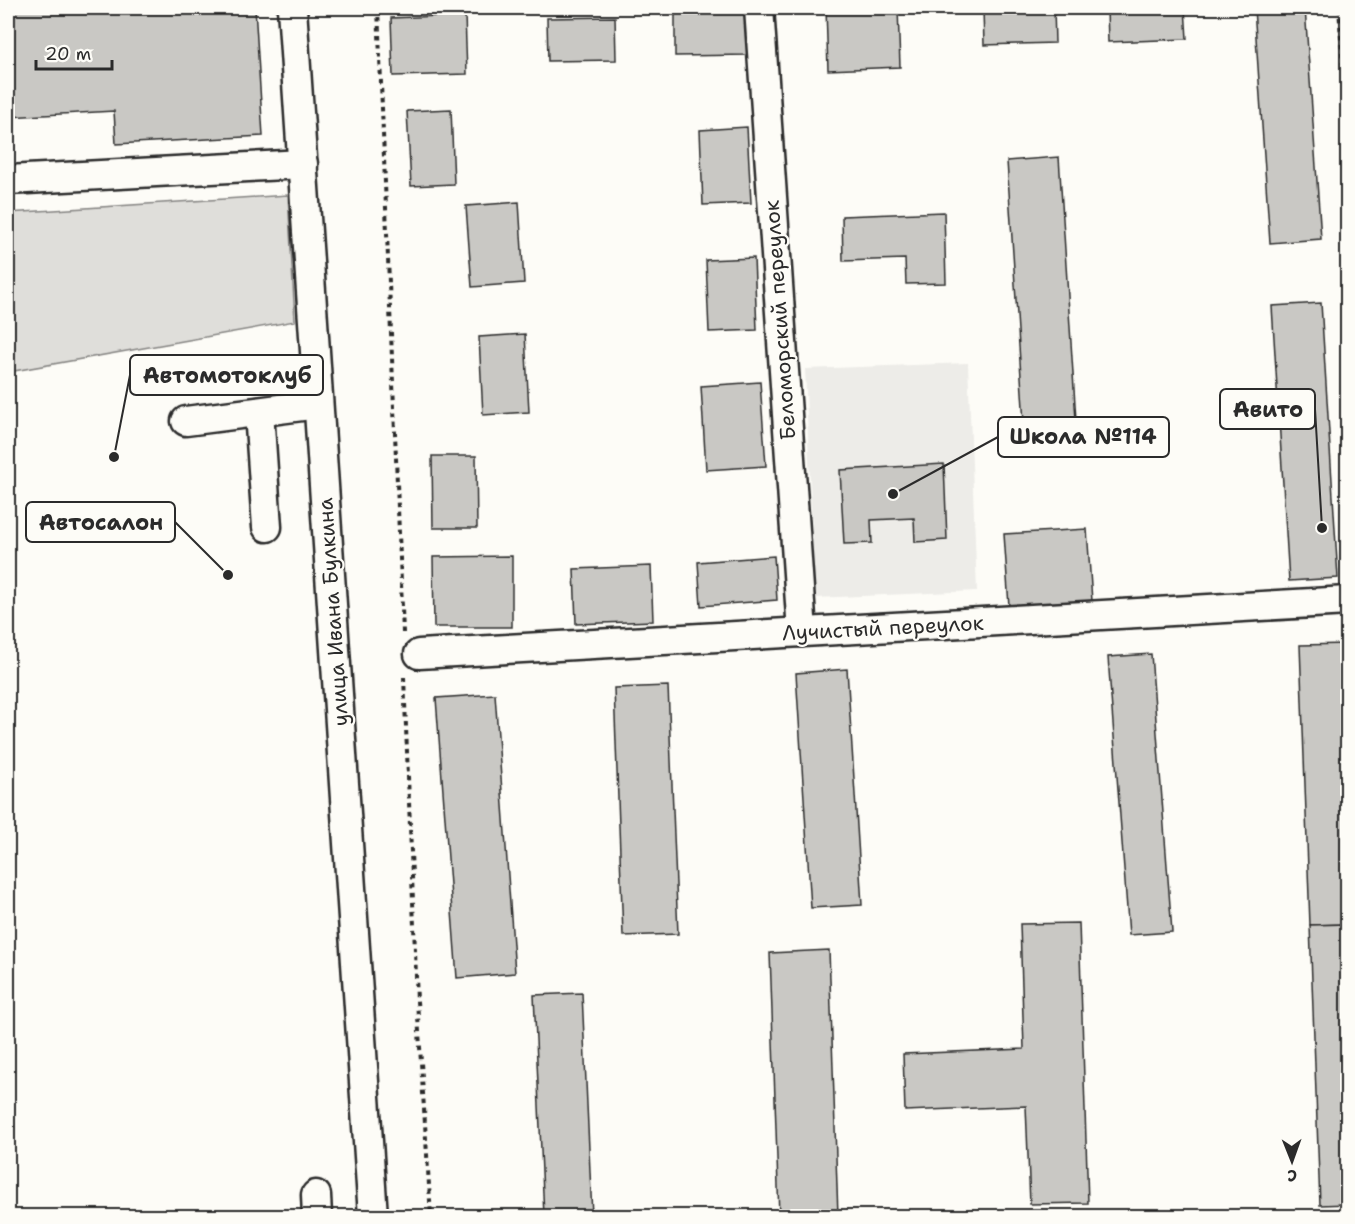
<svg xmlns="http://www.w3.org/2000/svg" width="1355" height="1224" font-family="'Shantell Sans',sans-serif">
<style>
.built{fill:#edece8}
.green{fill:#dfdeda;stroke:#858482;stroke-width:1.5}
.building{fill:#c9c8c4;stroke:#2b2b2b;stroke-width:1.5}
.lines{fill:none;stroke-linecap:round;stroke-linejoin:round}
.minor-casing{stroke:#2b2b2b;stroke-width:33}
.path{stroke:#2b2b2b;stroke-width:4;stroke-dasharray:4.5 4.5;stroke-linecap:butt}
.minor{stroke:#fdfcf7;stroke-width:28}
.labels{text-anchor:middle;dominant-baseline:central;stroke-width:4.5;stroke-linejoin:round;paint-order:stroke}
.street-label{font-size:21px;fill:#2b2b2b;stroke:#fdfcf7}
.leader{fill:none;stroke:#2b2b2b;stroke-width:2}
.callout-dot{fill:#2b2b2b;stroke:#fdfcf7;stroke-width:2}
.callout{fill:#fdfcf7;stroke:#2b2b2b;stroke-width:2}
.callout-label{font-size:22px;text-anchor:middle;font-weight:bold;fill:#2b2b2b}
</style>
<rect width="100%" height="100%" fill="#fdfcf7"/>
<filter id="ink" filterUnits="userSpaceOnUse"><feTurbulence type="fractalNoise" baseFrequency=".0167" numOctaves="2"/><feDisplacementMap in="SourceGraphic" scale="12" xChannelSelector="R" yChannelSelector="G"/><feConvolveMatrix kernelMatrix="1 2 1 2 8 2 1 2 1" color-interpolation-filters="sRGB"/></filter>
<g filter="url(#ink)">
<path class="built" d="M968,363L977,591L815,598L805,369Z"/>
<path class="green" d="M288,195L295,321L8,372V213Z"/>
<g class="building">
<path d="M8,8H255L263,136L116,144L114,111L8,117Z"/>
<path d="M826,8H898L900,67L828,70Z"/>
<path d="M983,8H1054L1055,43L984,45Z"/>
<path d="M1107,8H1185L1187,39L1108,42Z"/>
<path d="M1254,8H1305L1321,239L1270,243Z"/>
<path d="M749,13L750,55L675,56V14Z"/>
<path d="M465,15L467,74L393,76L391,18Z"/>
<path d="M615,17L616,60L548,61L547,18Z"/>
<path d="M451,109L454,184L411,186L407,111Z"/>
<path d="M747,127L751,203L703,205L700,130Z"/>
<path d="M1059,157L1076,420L1024,423L1007,161Z"/>
<path d="M519,202L524,283L472,287L466,206Z"/>
<path d="M944,212L946,283L906,284L905,259L843,261L842,216Z"/>
<path d="M754,258L757,330L709,332L706,260Z"/>
<path d="M1321,303L1338,578L1289,581L1272,306Z"/>
<path d="M525,334L529,412L483,415L479,337Z"/>
<path d="M760,382L766,466L706,470L701,386Z"/>
<path d="M432,456H476L477,528H433Z"/>
<path d="M944,464L947,540L915,542L914,518L871,520L872,543L844,544L840,470Z"/>
<path d="M1087,529L1092,601L1009,606L1004,534Z"/>
<path d="M512,556V627H434L433,557Z"/>
<path d="M774,556L777,600L701,606L698,562Z"/>
<path d="M651,566L653,621L576,624L574,569Z"/>
<path d="M1348,644V924L1310,925L1300,645Z"/>
<path d="M1151,654L1172,932L1129,935L1108,657Z"/>
<path d="M847,669L862,905L811,908L796,673Z"/>
<path d="M668,686L678,934L623,936L614,688Z"/>
<path d="M495,694L515,973L457,978L436,698Z"/>
<path d="M1079,923L1088,1203L1030,1204L1026,1106L905,1111L903,1054L1024,1049L1020,924Z"/>
<path d="M1348,924V1204L1320,1205L1310,925Z"/>
<path d="M829,950L838,1216H779L770,953Z"/>
<path d="M582,993L592,1216H544L534,995Z"/>
</g>
<g class="lines">
<defs>
<g id="minor">
<path d="M292,8L373,1216"/>
<path d="M759,8L802,632"/>
<path d="M8,180L303,164"/>
<path d="M259,412L267,527"/>
<path d="M186,421L318,404"/>
<path d="M419,654L1348,601"/>
<path d="M316,1195L317,1216"/>
</g>
</defs>
<use href="#minor" class="minor-casing"/>
<g class="path">
<path d="M378,8L403,633"/>
<path d="M1339,8L1348,142"/>
<path d="M404,677L417,1001L431,1216"/>
</g>
<use href="#minor" class="minor"/>
</g>
</g>
<g class="labels">
<g class="street-label">
<text transform="translate(780 320) rotate(-94)">Беломорский переулок</text>
<text transform="translate(333 612) rotate(-94)">улица Ивана Булкина</text>
<text transform="translate(883 628) rotate(-3)">Лучистый переулок</text>
</g>
</g>
<path class="leader" d="M114 457L130 375M1322 528L1315 409M893 494L998 437M228 575L175 522"/>
<g class="callout-dot">
<circle cx="114" cy="457" r="6"/>
<circle cx="1322" cy="528" r="6"/>
<circle cx="893" cy="494" r="6"/>
<circle cx="228" cy="575" r="6"/>
</g>
<g class="callout">
<rect x="130" y="355" width="193" height="40" rx="6"/>
<rect x="1220" y="389" width="95" height="40" rx="6"/>
<rect x="998" y="417" width="171" height="40" rx="6"/>
<rect x="26" y="502" width="149" height="40" rx="6"/>
</g>
<g class="callout-label">
<text x="227" y="383">Автомотоклуб</text>
<text x="1268" y="417">Авито</text>
<text x="1083" y="444">Школа №114</text>
<text x="101" y="530">Автосалон</text>
</g>
<rect width="1355" height="1224" fill="none" stroke="#fdfcf7" stroke-width="30"/>
<rect x="15" y="15" width="1325" height="1194" fill="none" stroke="#2b2b2b" stroke-width="2" filter="url(#ink)"/>
<g transform="translate(1292 1161) rotate(179)" stroke="#fdfcf7" stroke-width="4.5" paint-order="stroke">
<path d="M0-4.5L10 22L0 15L-10 22Z" fill="#2b2b2b"/>
<text y="-9" font-size="16" font-weight="bold" text-anchor="middle" fill="#2b2b2b">С</text>
</g>
<path d="M36 60v9h76v-9" fill="none" stroke="#2b2b2b" stroke-width="3"/>
<text x="45" y="60" font-size="18" fill="#2b2b2b" stroke="#fdfcf7" stroke-width="4.5" paint-order="stroke">20 m</text>
</svg>
